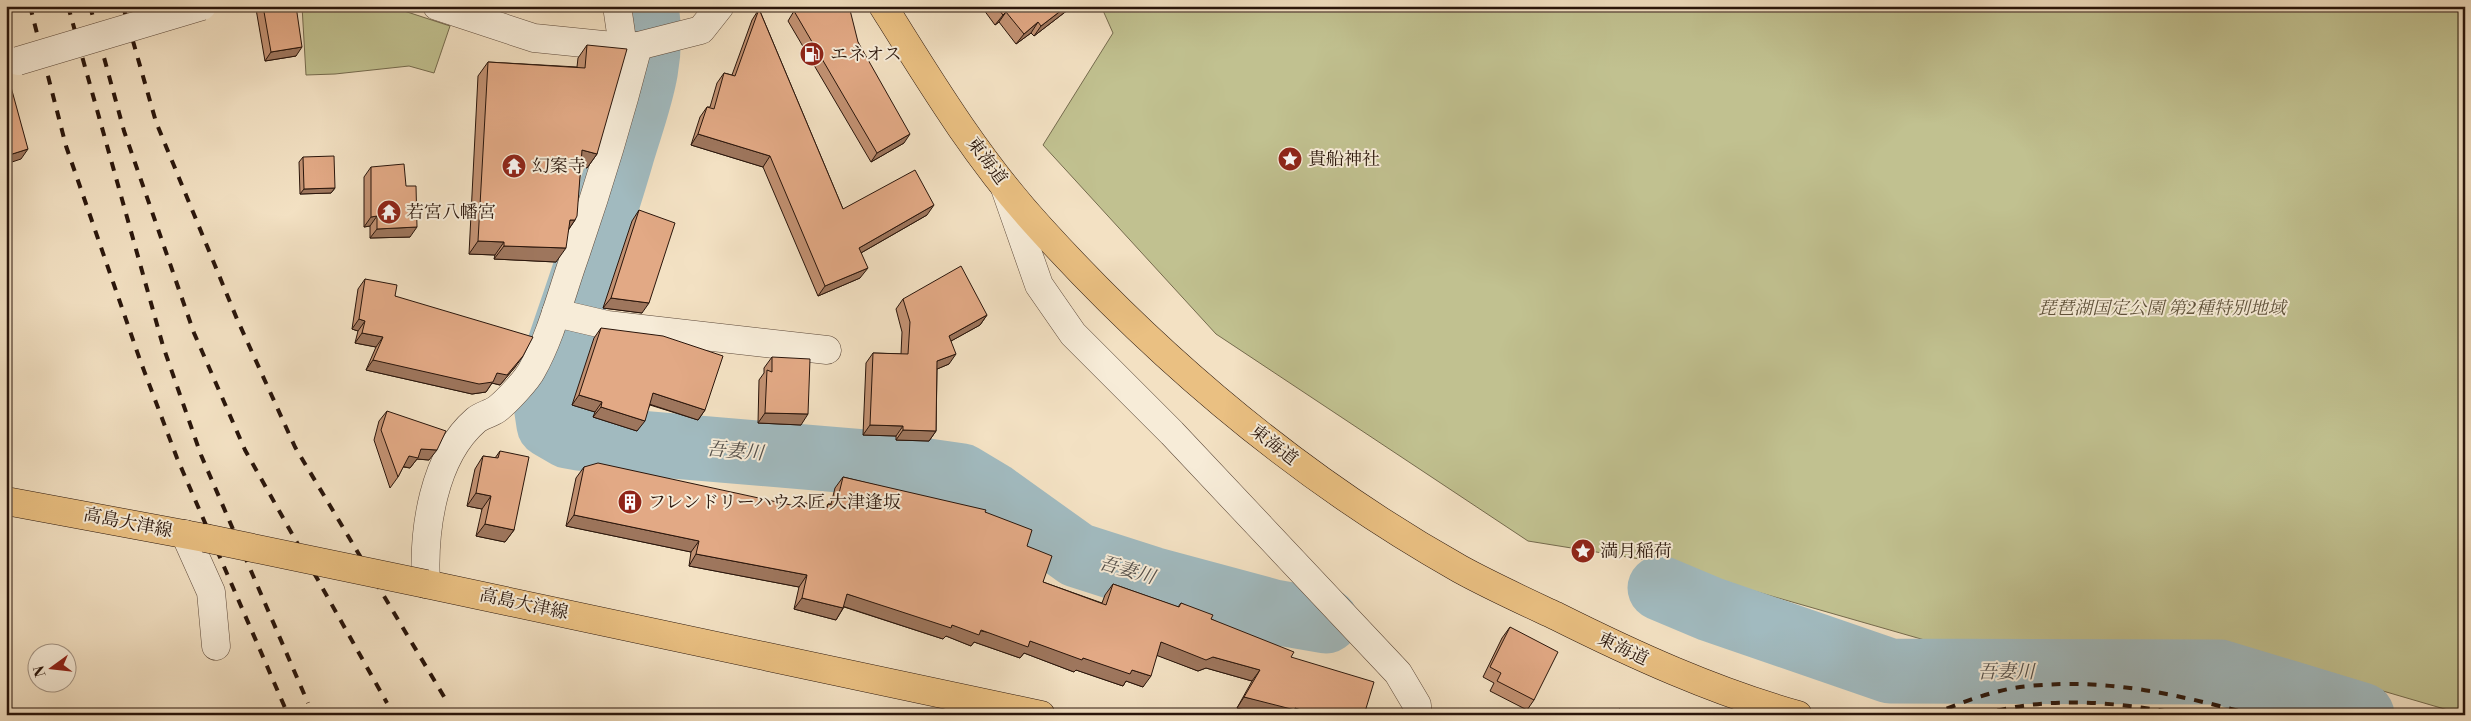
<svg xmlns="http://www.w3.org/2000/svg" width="2471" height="721" font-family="'Libre Bodoni','Noto Serif JP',serif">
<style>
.green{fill:#c1c190;stroke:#756b4e}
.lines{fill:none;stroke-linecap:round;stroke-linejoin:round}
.river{stroke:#a1babf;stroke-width:65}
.minor-casing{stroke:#5c4839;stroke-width:29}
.major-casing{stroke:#29150b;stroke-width:29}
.highway-casing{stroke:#29150b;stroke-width:29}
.minor{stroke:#f7ecd8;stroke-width:28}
.major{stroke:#eac082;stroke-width:28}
.highway{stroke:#eac082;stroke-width:28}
.rail{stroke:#29150b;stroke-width:4;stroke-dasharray:9 9;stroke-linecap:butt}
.minor-bridge-casing{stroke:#5c4839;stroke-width:29;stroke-linecap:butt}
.major-bridge-casing{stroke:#29150b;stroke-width:29;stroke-linecap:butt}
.minor-bridge{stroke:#f7ecd8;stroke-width:28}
.major-bridge{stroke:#eac082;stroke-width:28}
.wall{fill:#c29172;stroke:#29150b}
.shaded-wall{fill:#9e765d;stroke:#29150b}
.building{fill:#e2a985;stroke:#29150b}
.labels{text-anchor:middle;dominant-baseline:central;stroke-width:4;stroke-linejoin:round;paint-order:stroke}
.poi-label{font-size:18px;fill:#29150b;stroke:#f7ecd8;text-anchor:start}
.street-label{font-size:18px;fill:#29150b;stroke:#f7ecd8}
.park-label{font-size:18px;font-style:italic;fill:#5e513a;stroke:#f7ecd8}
.water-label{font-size:19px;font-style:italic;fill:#534f4a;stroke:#f7ecd8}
</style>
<rect width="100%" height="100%" fill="#f3e1c3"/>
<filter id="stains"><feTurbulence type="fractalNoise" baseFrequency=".004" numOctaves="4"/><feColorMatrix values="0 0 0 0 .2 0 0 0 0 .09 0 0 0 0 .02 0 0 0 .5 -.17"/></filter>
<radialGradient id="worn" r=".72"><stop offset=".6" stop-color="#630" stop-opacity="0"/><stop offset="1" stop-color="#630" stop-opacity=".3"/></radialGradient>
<g class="green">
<path d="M302,6H389L450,26L434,73L409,66L335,74L306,75Z"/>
<path d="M1101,6H2465V715L2236,648L1949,647L1646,560L1528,541L1216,334L1043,145L1113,33Z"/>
</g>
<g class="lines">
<g class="river">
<path d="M646,6C655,63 638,101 622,154C599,234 570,313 544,392L549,425L568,436L579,438L864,462L962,476L992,494L1077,555L1152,579L1274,612L1326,621"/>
<path d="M1660,588L1710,609L1890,671L2220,672L2362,715"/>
</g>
<defs>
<g id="minor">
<path d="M437,6L534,38L623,47L638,46L701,30L720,6"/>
<path d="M617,6L623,47"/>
<path d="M1005,188L1039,285L1073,334L1172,433L1398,673L1417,705V715"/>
<path d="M556,313L607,325L827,350"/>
<path d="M185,534L211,592L216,646"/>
<path d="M426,584C423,530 433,457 476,420C482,415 490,414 497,409C505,403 527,380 532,370C550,338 560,299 572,264C597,192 619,120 638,46"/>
</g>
<g id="major">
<path d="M6,501L205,538"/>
<path d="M426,584L1041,715"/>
</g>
<path id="highway" d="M883,6C931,83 979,162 1041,229C1162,362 1302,480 1460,569C1491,586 1524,601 1556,616C1634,655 1713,691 1798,715"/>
</defs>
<use href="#minor" class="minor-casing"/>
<use href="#major" class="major-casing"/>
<use href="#highway" class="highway-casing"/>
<use href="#minor" class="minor"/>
<use href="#major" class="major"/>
<use href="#highway" class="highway"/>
<g class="rail">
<path d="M30,6L66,146L140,360L177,458L286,710"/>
<path d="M68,6L163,346L201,455L308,703"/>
<path d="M90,6L124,131L194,333L245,450L387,703"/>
<path d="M123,6L156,122L237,319L295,447L446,700"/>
<path d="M1930,715C1961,703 1995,689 2029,686C2112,678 2177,695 2255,715"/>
<path d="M1980,715C2048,695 2119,702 2187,715"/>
</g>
<defs>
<path id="minor-bridge" d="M18,61L202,6"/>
<path id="major-bridge" d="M205,538L426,584"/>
</defs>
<use href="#minor-bridge" class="minor-bridge-casing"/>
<use href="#major-bridge" class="major-bridge-casing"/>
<use href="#minor-bridge" class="minor-bridge"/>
<use href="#major-bridge" class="major-bridge"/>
</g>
<g class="wall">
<path d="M258,6H296V56L265,61L256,9Z"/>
<path d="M981,6H1073L1034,36L1031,33L1016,44L999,22L995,25Z"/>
<path d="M759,9L843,209L927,215L861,253L860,278L818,296L763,167L691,145L700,117L707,107H710L717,83L724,73L732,75L752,20Z"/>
<path d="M794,11L858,42L904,143L871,162L788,21Z"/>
<path d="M587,45L597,154L587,168L581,166L575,220L569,229L556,262L494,259L495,255L469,254L478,76L488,62L577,67L578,58Z"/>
<path d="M303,157L335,188L331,193L300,194L299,162Z"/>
<path d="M371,167L410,237L370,238V226L364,227V177Z"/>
<path d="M639,210L642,313L603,308L632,221Z"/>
<path d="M365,279L395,296L516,366L500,385L492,383L486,392L472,394L366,370L376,347L355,343L358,331L352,329L358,289Z"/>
<path d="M903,299L987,315L980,325L951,341L949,364L937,369L936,431L929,441L896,440V436L863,435L866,363L873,353L901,354L902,332L896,309Z"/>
<path d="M601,328L705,410L698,420L650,405L637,431L593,417L595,412L572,405L594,338Z"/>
<path d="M772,357L801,425L758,423L759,380L764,373V368Z"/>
<path d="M387,411L429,460L417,459L410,468L403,467L398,477L390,488L374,440L379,421Z"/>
<path d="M500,451L514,530L505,542L476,536L482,509L467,506L475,469L483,456L495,458Z"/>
<path d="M584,467L798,507L801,502L826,508L828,504H831L835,488L843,477L985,512L1027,546L1043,582L1102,603L1105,595L1113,584L1178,607L1181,603L1211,619L1291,657L1364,715H1262L1237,708L1252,681L1206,668L1198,671L1157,655L1143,687L1126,681L1123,686L1076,670L1074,672L1024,653L1020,658L974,642L971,646L946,636L943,639L844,607L836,620L794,609L799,587L689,566L691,552L566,526L576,478Z"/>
<path d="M1510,627L1534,700L1527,710L1490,691L1494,683L1483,677L1502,638Z"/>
</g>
<g class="shaded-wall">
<path d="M1067,6H1073L1034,36L1041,26Z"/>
<path d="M1006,12L999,22L995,25L1003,15Z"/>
<path d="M1038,22L1031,33L1016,44L1024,34Z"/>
<path d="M302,47L296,56L265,61L271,52Z"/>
<path d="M698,134L770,156L763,167L691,145Z"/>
<path d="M910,134L904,143L871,162L877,153Z"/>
<path d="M28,149L21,159L6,164V156Z"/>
<path d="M582,150L597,154L587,168L573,163Z"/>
<path d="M335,188L331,193L300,194L304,189Z"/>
<path d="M934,205L927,215L852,258L859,248Z"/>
<path d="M377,216L370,226L364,227L371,217Z"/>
<path d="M570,220H575L566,233Z"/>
<path d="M417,227L410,237L370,238L377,229Z"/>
<path d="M478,241L504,242L495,255L469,254Z"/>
<path d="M504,246L566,248L556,262L494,259Z"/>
<path d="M868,268L860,278L818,296L825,286Z"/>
<path d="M611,298L649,303L642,313L603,308Z"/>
<path d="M987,315L980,325L942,346L949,336Z"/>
<path d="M359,319L365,321L358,331L352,329Z"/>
<path d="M362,333L383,337L376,347L355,343Z"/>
<path d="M956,354L949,364L930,372L937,361Z"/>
<path d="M523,356L516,366L500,385L492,383L486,392L472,394L366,370L373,360L497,373Z"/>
<path d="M653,393L705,410L698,420L646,403Z"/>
<path d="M579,395L602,402L595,412L572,405Z"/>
<path d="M601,407L645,421L637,431L593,417Z"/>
<path d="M765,413L808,414L801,425L758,423Z"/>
<path d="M870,425L903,426L896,436L863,435Z"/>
<path d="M903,430L936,431L929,441L896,440Z"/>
<path d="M421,449L437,450L429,460L417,459L410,468L401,466L409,456Z"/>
<path d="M476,493L491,496L482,509L467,506Z"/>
<path d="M574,515L699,541L691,552L566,526Z"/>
<path d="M485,524L514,530L505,542L476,536Z"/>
<path d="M696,554L807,575L799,587L689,566Z"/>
<path d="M847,594L952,625L1030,641L1083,658L1132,670L1151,676L1143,687L1126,681L1123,686L1076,670L1074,672L1024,653L1020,658L974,642L971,646L946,636L943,639L839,605Z"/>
<path d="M802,598L843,608L836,620L794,609Z"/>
<path d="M1161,642L1213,657L1260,670L1252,681L1206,668L1198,671L1153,654Z"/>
<path d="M1244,697L1295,708L1317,715H1262L1237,708Z"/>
</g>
<g class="building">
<path d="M263,6H296L302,47L271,52Z"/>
<path d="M808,6H849L858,42L910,134L877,153L794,11Z"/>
<path d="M996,6H1067L1041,26L1038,22L1024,34L1006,12L1003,15Z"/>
<path d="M759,9L843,209L915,170L934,205L859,248L868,268L825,286L770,156L698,134L707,107L714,109L724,73L735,76Z"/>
<path d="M587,45L627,49L597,154L582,150L577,216L575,220H570L566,248L504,246V242L478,241L488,62L585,68Z"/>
<path d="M11,87L28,149L6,156V88Z"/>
<path d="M334,156L335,188L304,189L303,157Z"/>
<path d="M404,164L406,186H416L417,227L377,229V216L371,217V167Z"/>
<path d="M639,210L675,223L649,303L611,298Z"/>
<path d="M961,266L987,315L949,336L956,354L937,361L936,431L903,430V426L870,425L873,353L908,354L910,322L903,299Z"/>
<path d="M365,279L397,285L395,296L533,337L523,356L507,375L497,373L493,382L479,384L373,360L383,337L362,333L365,321L359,319Z"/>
<path d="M601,328L663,336L723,356L705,410L653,393L645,421L601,407L602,402L579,395Z"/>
<path d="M772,357L810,359L808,414L765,413L767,370L772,372Z"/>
<path d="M387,411L446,431L437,450L421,449L418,458L409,456L398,477L381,430Z"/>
<path d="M500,451L529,457L514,530L485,524L491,496L476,493L483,456L498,458Z"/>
<path d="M598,463L800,507L801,502L827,508L828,504L836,506L843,477L986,510L985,512L1032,530L1027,546L1052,556L1043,582L1106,605L1113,584L1179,607L1181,603L1213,615L1211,619L1294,652L1291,657L1374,682L1364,715H1317L1295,708V710L1244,697L1260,670L1213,657L1206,660L1161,642L1151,676L1132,670L1130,674L1083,658L1082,660L1030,641L1028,647L981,630L979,635L952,625L951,628L847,594L843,608L802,598L807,575L696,554L699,541L574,515L584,467Z"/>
<path d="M1510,627L1558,652L1534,700L1497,681L1501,673L1490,667Z"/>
<path d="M1619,709L1637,715H1617Z"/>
</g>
<defs>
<symbol id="fuel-disc" viewBox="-11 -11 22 22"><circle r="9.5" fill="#8f2418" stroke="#f7ecd8"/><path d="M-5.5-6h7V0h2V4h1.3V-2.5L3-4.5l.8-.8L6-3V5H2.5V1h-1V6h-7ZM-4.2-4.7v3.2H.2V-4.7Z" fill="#fff"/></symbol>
<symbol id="sight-disc" viewBox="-11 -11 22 22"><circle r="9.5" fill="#8f2418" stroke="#f7ecd8"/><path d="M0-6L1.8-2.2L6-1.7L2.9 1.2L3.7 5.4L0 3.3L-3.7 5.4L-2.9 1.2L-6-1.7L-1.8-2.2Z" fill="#fff"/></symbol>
<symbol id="temple-disc" viewBox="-11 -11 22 22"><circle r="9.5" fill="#8f2418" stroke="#f7ecd8"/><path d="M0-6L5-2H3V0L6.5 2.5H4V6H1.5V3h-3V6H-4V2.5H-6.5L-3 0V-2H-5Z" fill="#fff"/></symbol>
<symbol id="building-disc" viewBox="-11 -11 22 22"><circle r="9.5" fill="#8f2418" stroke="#f7ecd8"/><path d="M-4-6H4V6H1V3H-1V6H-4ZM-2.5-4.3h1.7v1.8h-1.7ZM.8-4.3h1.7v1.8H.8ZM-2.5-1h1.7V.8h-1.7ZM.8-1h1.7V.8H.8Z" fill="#fff"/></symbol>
</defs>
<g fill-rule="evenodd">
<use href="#fuel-disc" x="798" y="40" width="28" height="28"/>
<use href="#sight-disc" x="1276" y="145" width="28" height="28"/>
<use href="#temple-disc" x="500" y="152" width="28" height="28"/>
<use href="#temple-disc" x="375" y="198" width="28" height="28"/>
<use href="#building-disc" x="616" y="488" width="28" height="28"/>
<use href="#sight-disc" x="1569" y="537" width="28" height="28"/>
</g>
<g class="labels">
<g class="poi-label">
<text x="830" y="54">エネオス</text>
<text x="1308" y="159">貴船神社</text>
<text x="532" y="166">幻案寺</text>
<text x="406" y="212">若宮八幡宮</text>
<text x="648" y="502">フレンドリーハウス匠 大津逢坂</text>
<text x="1600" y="551">満月稲荷</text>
</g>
<g class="street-label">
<text transform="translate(987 161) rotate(53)">東海道</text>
<text transform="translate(1274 445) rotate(38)">東海道</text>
<text transform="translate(128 523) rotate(11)">高島大津線</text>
<text transform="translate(524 604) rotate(12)">高島大津線</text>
<text transform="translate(1623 649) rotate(25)">東海道</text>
</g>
<g class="park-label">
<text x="2162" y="308">琵琶湖国定公園 第2種特別地域</text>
</g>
<g class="water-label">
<text transform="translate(735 451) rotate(5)">吾妻川</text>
<text transform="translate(1127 570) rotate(16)">吾妻川</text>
<text x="2006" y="672">吾妻川</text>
</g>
</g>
<rect width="2471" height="721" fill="none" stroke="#f3e1c3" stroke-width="25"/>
<rect x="8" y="8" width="2456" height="706" fill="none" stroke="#29150b" stroke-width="2.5"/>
<rect x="12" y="12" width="2446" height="696" fill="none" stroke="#29150b"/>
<g transform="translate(52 668) rotate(255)"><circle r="24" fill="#f7ecd8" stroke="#a59686"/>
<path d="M0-4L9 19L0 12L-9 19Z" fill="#8f2418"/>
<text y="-8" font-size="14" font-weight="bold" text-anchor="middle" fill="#29150b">N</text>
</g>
<rect width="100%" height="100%" filter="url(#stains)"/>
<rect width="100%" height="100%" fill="url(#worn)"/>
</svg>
